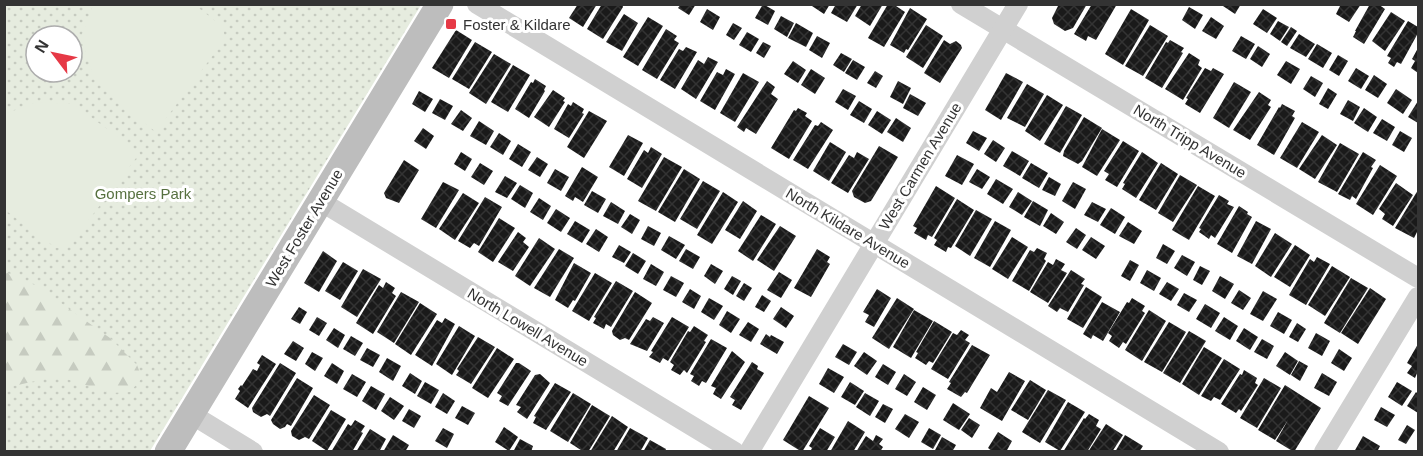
<svg xmlns="http://www.w3.org/2000/svg" width="1423" height="456" font-family="Helvetica,sans-serif">
<style>
.green{fill:url(#green-dots);fill-rule:evenodd}
.forest{fill:url(#forest-firs)}
.pitch{fill:#e6ecdf}
.building{fill:url(#building-cross-hatch)}
.lines{fill:none;stroke-linecap:round;stroke-linejoin:round}
.minor{stroke:#d0d0d0;stroke-width:20}
.secondary{stroke:#bdbdbd;stroke-width:27}
.poi-dot{fill:#e63946;stroke:#fff;stroke-width:2}
.labels{text-anchor:middle;dominant-baseline:central;stroke-width:6;stroke-linejoin:round;paint-order:stroke}
.poi-label{font-size:15px;fill:#333;stroke:#fff;text-anchor:start}
.street-label{font-size:15px;fill:#333;stroke:#fff}
.park-label{font-size:15px;fill:#56703f;stroke:#fff}
</style>
<defs>
<pattern id="green-dots" width="8" height="8" patternUnits="userSpaceOnUse" patternTransform="scale(1.5)"><rect width="8" height="8" fill="#e6ecdf"/><path d="M2 2h.1M6 6h.1" fill="none" stroke="#c6cbc0" stroke-width="1.8" stroke-linecap="round"/></pattern>
<pattern id="forest-firs" width="22" height="20" patternUnits="userSpaceOnUse" patternTransform="scale(1.5)"><rect width="22" height="20" fill="#e6ecdf"/><path d="M5 1l3.5 6h-7zM16 11l3.5 6h-7z" fill="#c6cbc0"/></pattern>
<pattern id="building-cross-hatch" width="8" height="8" patternUnits="userSpaceOnUse" patternTransform="scale(1.5)"><rect width="8" height="8" fill="#1a1a1a"/><path d="M0 0l8 8M0 8l8-8" fill="none" stroke="#333"/></pattern>
</defs>
<rect width="100%" height="100%" fill="#fff"/>
<path class="green" d="M7,4L421,5L150,451H5L4,8ZM36,36H72V72H36Z"/>
<path class="forest" d="M5,273H8L37,286L110,338L137,365L142,378L130,392L111,393L57,376L5,388Z"/>
<g class="pitch">
<path d="M195,5L223,27L225,39L156,132L123,107L94,79L81,37L93,5Z"/>
<path d="M36,102L73,104L140,153L68,247L56,248L5,210V114Z"/>
</g>
<g class="building">
<path d="M578,4H597L583,27L569,18Z"/>
<path d="M602,4H622L623,7L603,39L587,29Z"/>
<path d="M681,4H696L689,15L678,8Z"/>
<path d="M763,4L775,11L768,25L755,18Z"/>
<path d="M809,4H830L824,14Z"/>
<path d="M836,4H858L847,22L831,13Z"/>
<path d="M862,4H883L870,26L855,16Z"/>
<path d="M888,4H893L905,12L884,47L868,38Z"/>
<path d="M1059,4H1087L1073,28L1065,31L1054,24L1052,18Z"/>
<path d="M1092,4H1117L1096,40L1088,36L1086,41L1074,34Z"/>
<path d="M1220,4H1241L1235,14Z"/>
<path d="M1341,4H1361L1349,22L1336,14Z"/>
<path d="M1370,4H1378L1385,9L1364,44L1353,37L1356,31H1355Z"/>
<path d="M1189,7L1203,15L1195,29L1182,20Z"/>
<path d="M910,8L927,19L908,50L906,49L904,53L890,45Z"/>
<path d="M707,9L720,17L713,30L700,22Z"/>
<path d="M1131,9L1149,20L1123,65L1105,54Z"/>
<path d="M1263,9L1277,18L1267,33L1253,24Z"/>
<path d="M1391,12L1405,21L1385,51L1372,41Z"/>
<path d="M624,14L638,23L622,51L606,42Z"/>
<path d="M781,16L794,23L787,37L774,29Z"/>
<path d="M648,17L663,26L638,66L623,57Z"/>
<path d="M1211,17L1224,26L1216,39L1202,31Z"/>
<path d="M1278,21L1289,27L1280,41L1270,34Z"/>
<path d="M1408,21L1418,27V33L1401,64L1397,62L1394,67L1388,63L1391,58L1387,56Z"/>
<path d="M733,23L742,28L734,40L726,35Z"/>
<path d="M796,23L813,33L806,47L788,38Z"/>
<path d="M926,25L943,36L923,68L906,57Z"/>
<path d="M1150,25L1168,36L1143,76L1125,66Z"/>
<path d="M1291,27L1297,31L1287,46L1281,42Z"/>
<path d="M666,29L677,36L674,40L679,43L657,79L642,70Z"/>
<path d="M456,30L472,40L449,78L432,68Z"/>
<path d="M747,32L759,39L751,52L739,45Z"/>
<path d="M1299,34L1315,44L1306,57L1290,48Z"/>
<path d="M817,36L830,43L822,58L809,50Z"/>
<path d="M1241,36L1255,44L1246,59L1232,51Z"/>
<path d="M944,40L950,44L956,41L961,45L962,48L940,83L924,73Z"/>
<path d="M1170,40L1184,48L1181,52L1183,53L1162,88L1145,78L1166,42L1168,43Z"/>
<path d="M475,42L492,52L469,89L452,79Z"/>
<path d="M763,42L771,46L764,58L756,53Z"/>
<path d="M1317,44L1332,53L1323,68L1308,59Z"/>
<path d="M1258,46L1270,54L1262,67L1250,59Z"/>
<path d="M686,47L697,52L675,89L660,80L679,49L683,51Z"/>
<path d="M1418,48V73L1411,68L1415,61L1412,59Z"/>
<path d="M841,53L852,59L844,72L833,65Z"/>
<path d="M1189,53L1200,60L1198,65L1202,68L1183,100L1165,89Z"/>
<path d="M494,54L511,64L486,104L469,93Z"/>
<path d="M1338,55L1348,61L1339,76L1329,70Z"/>
<path d="M708,57L718,62L696,99L681,89L698,60L704,64Z"/>
<path d="M853,60L865,67L857,80L845,73Z"/>
<path d="M793,61L806,70L798,83L784,74Z"/>
<path d="M1286,61L1300,69L1291,84L1277,75Z"/>
<path d="M513,65L530,75L508,112L491,102Z"/>
<path d="M1205,68L1211,71L1213,68L1224,74L1200,113L1185,104L1188,99L1186,98Z"/>
<path d="M1356,68L1369,76L1361,89L1348,81Z"/>
<path d="M726,69L735,74L715,110L700,101L717,72L723,75Z"/>
<path d="M811,69L825,78L815,94L801,85Z"/>
<path d="M875,71L883,76L876,88L867,83Z"/>
<path d="M743,73L759,82L735,122L720,113Z"/>
<path d="M1006,73L1023,82L1001,120L985,110Z"/>
<path d="M1374,75L1387,84L1378,98L1365,90Z"/>
<path d="M1311,76L1323,83L1315,97L1303,89Z"/>
<path d="M535,79L546,86L544,90L545,91L529,118L515,109L531,82L533,83Z"/>
<path d="M767,81L775,87L771,94L778,99L756,134L746,128L744,132L737,127Z"/>
<path d="M898,81L911,88L903,104L890,97Z"/>
<path d="M1234,82L1251,92L1229,128L1213,118Z"/>
<path d="M1027,84L1044,94L1025,127L1007,118Z"/>
<path d="M1328,88L1337,94L1328,109L1319,104Z"/>
<path d="M843,89L856,96L848,110L835,102Z"/>
<path d="M1396,89L1412,100L1403,114L1387,103Z"/>
<path d="M553,90L565,98L563,101L565,102L549,127L534,117Z"/>
<path d="M419,91L433,99L425,112L412,104Z"/>
<path d="M1259,92L1271,100L1268,105L1271,107L1250,140L1233,130Z"/>
<path d="M910,94L926,103L918,116L903,108Z"/>
<path d="M1047,95L1063,105L1040,141L1025,131Z"/>
<path d="M440,99L453,106L445,120L432,113Z"/>
<path d="M1348,100L1360,107L1353,121L1340,114Z"/>
<path d="M859,101L872,109L864,123L850,115Z"/>
<path d="M1418,101V123L1408,117Z"/>
<path d="M573,102L584,109L582,113L584,114L569,138L554,129L568,104L571,106Z"/>
<path d="M1282,104L1295,111L1292,116L1295,118L1274,155L1257,145L1279,107L1280,108Z"/>
<path d="M1066,106L1082,115L1060,153L1044,144Z"/>
<path d="M798,108L807,113L805,116L812,121L789,159L771,148L794,110L796,111Z"/>
<path d="M1364,108L1377,117L1368,132L1354,123Z"/>
<path d="M461,110L472,118L463,131L451,124Z"/>
<path d="M589,111L607,121L584,158L567,147Z"/>
<path d="M877,111L891,120L882,134L868,125Z"/>
<path d="M1084,117L1102,128L1082,161L1078,164L1063,156L1064,151Z"/>
<path d="M896,118L911,128L903,142L887,132Z"/>
<path d="M1382,119L1395,127L1387,141L1373,133Z"/>
<path d="M479,121L494,131L486,145L470,136Z"/>
<path d="M821,122L833,130L808,169L793,160L815,125L818,126Z"/>
<path d="M1302,122L1319,132L1297,168L1280,158Z"/>
<path d="M423,128L434,136L426,149L414,141Z"/>
<path d="M1102,129L1120,140L1097,176L1082,167Z"/>
<path d="M973,131L987,138L979,151L966,143Z"/>
<path d="M1400,131L1412,138L1404,152L1392,145Z"/>
<path d="M499,133L511,141L503,155L490,147Z"/>
<path d="M628,135L643,143L624,176L609,167Z"/>
<path d="M1322,135L1337,145L1315,179L1299,169Z"/>
<path d="M993,140L1005,148L996,162L984,154Z"/>
<path d="M1123,141L1139,151L1117,187L1105,180L1109,174L1104,171Z"/>
<path d="M830,142L846,152L829,181L813,171Z"/>
<path d="M1340,143L1359,154L1337,192L1318,182Z"/>
<path d="M518,144L531,152L522,167L509,159Z"/>
<path d="M879,146L898,157L871,201L865,203L854,197L852,191Z"/>
<path d="M651,147L662,154L642,188L627,179L644,150L648,153Z"/>
<path d="M1012,151L1029,161L1020,176L1003,166Z"/>
<path d="M461,152L472,159L465,171L454,164Z"/>
<path d="M857,152L869,159L848,193L831,183L849,155L854,158Z"/>
<path d="M1142,152L1158,163L1136,198L1122,189L1125,184L1123,183Z"/>
<path d="M1363,152L1376,160L1371,167L1373,168L1356,199L1352,196L1350,200L1338,194Z"/>
<path d="M957,155L974,164L962,185L945,176Z"/>
<path d="M537,157L548,164L540,177L528,170Z"/>
<path d="M664,157L682,167L656,211L638,201Z"/>
<path d="M404,160L419,170L399,203L386,198L384,193Z"/>
<path d="M480,163L493,171L484,185L471,177Z"/>
<path d="M1031,163L1048,173L1039,188L1022,178Z"/>
<path d="M1161,163L1178,174L1156,210L1139,200Z"/>
<path d="M1380,165L1397,176L1373,215L1356,204Z"/>
<path d="M582,167L598,177L583,202L575,197L573,201L565,196Z"/>
<path d="M555,169L569,177L561,191L547,183Z"/>
<path d="M684,169L700,179L675,222L658,212Z"/>
<path d="M977,169L990,177L982,189L969,182Z"/>
<path d="M1180,175L1197,185L1173,222L1158,213Z"/>
<path d="M505,176L517,183L507,198L495,192Z"/>
<path d="M1049,177L1061,184L1055,196L1042,190Z"/>
<path d="M996,179L1013,189L1003,204L987,194Z"/>
<path d="M703,181L720,191L697,229L680,219Z"/>
<path d="M443,182L459,190L436,228L421,219Z"/>
<path d="M1073,182L1086,189L1075,209L1062,201Z"/>
<path d="M1396,183L1413,195L1393,226L1382,219L1385,214L1379,209Z"/>
<path d="M520,185L533,193L525,208L511,199Z"/>
<path d="M936,186L955,198L932,237L928,235L926,240L914,233L917,228L913,226Z"/>
<path d="M1198,186L1215,196L1189,240L1172,230Z"/>
<path d="M1418,190V230L1414,238L1395,228Z"/>
<path d="M592,191L606,199L598,213L584,205Z"/>
<path d="M723,192L738,202L712,244L697,235Z"/>
<path d="M1018,192L1032,201L1022,215L1009,207Z"/>
<path d="M463,193L479,203L455,240L439,229Z"/>
<path d="M1219,195L1229,201L1227,204L1234,207L1215,238L1211,235L1209,239L1199,232L1201,229L1199,228Z"/>
<path d="M485,197L502,207L479,246L474,243L470,248L458,241Z"/>
<path d="M539,198L551,206L543,220L530,212Z"/>
<path d="M957,199L974,210L951,248L948,247L946,252L934,245L937,240L934,238Z"/>
<path d="M743,201L757,211L740,239L725,230Z"/>
<path d="M1033,201L1048,210L1040,226L1024,217Z"/>
<path d="M611,202L625,211L618,224L603,216Z"/>
<path d="M1092,202L1106,209L1098,222L1084,215Z"/>
<path d="M1239,206L1248,212L1247,214L1252,217L1232,253L1217,244Z"/>
<path d="M1111,208L1125,217L1115,234L1100,225Z"/>
<path d="M556,209L570,218L561,232L547,223Z"/>
<path d="M976,210L992,219L970,256L955,246Z"/>
<path d="M1051,213L1064,222L1056,234L1043,226Z"/>
<path d="M630,214L640,220L632,234L621,227Z"/>
<path d="M761,215L776,224L753,261L738,251Z"/>
<path d="M499,218L515,228L493,262L478,252Z"/>
<path d="M575,221L590,230L582,243L567,234Z"/>
<path d="M995,221L1011,230L990,267L974,258Z"/>
<path d="M1256,221L1271,229L1252,264L1237,256Z"/>
<path d="M1128,222L1142,231L1134,244L1119,236Z"/>
<path d="M648,226L661,233L654,246L641,239Z"/>
<path d="M780,226L796,236L774,271L757,260Z"/>
<path d="M1076,228L1086,235L1077,249L1066,242Z"/>
<path d="M596,229L608,237L599,252L586,244Z"/>
<path d="M518,232L526,238L523,242L529,247L513,271L498,262Z"/>
<path d="M1275,233L1292,244L1271,277L1255,266Z"/>
<path d="M669,236L685,245L676,259L661,250Z"/>
<path d="M1012,237L1028,247L1008,279L992,269Z"/>
<path d="M1091,237L1105,246L1096,259L1082,250Z"/>
<path d="M539,238L555,249L530,286L515,276Z"/>
<path d="M1163,244L1175,251L1167,264L1156,258Z"/>
<path d="M619,245L631,252L624,263L612,257Z"/>
<path d="M1295,245L1310,255L1290,287L1274,277Z"/>
<path d="M1037,248L1047,253L1044,259L1046,261L1029,291L1012,281L1030,250L1034,252Z"/>
<path d="M559,249L574,258L550,297L534,288Z"/>
<path d="M686,249L700,257L693,269L679,261Z"/>
<path d="M817,249L830,257L827,262L830,264L811,297L794,288Z"/>
<path d="M323,251L337,261L319,292L304,283Z"/>
<path d="M633,253L646,261L638,274L625,266Z"/>
<path d="M1182,255L1195,262L1187,276L1174,268Z"/>
<path d="M1317,257L1330,264L1306,305L1289,295L1310,259L1314,262Z"/>
<path d="M1056,259L1065,264L1061,270L1067,273L1048,303L1030,292L1048,262L1053,265Z"/>
<path d="M1130,260L1139,265L1130,281L1121,276Z"/>
<path d="M343,262L358,271L340,300L325,291Z"/>
<path d="M574,263L591,273L575,301L573,300L568,308L555,300Z"/>
<path d="M651,264L664,272L656,286L643,279Z"/>
<path d="M711,264L723,271L715,284L704,276Z"/>
<path d="M1200,266L1210,271L1202,285L1193,280Z"/>
<path d="M1332,266L1350,277L1325,316L1308,305Z"/>
<path d="M363,269L381,279L357,317L341,307Z"/>
<path d="M1071,270L1085,279L1081,284L1084,285L1068,312L1060,308L1057,312L1048,306Z"/>
<path d="M1147,270L1161,278L1154,291L1140,283Z"/>
<path d="M779,272L792,280L781,298L767,290Z"/>
<path d="M595,273L612,283L589,321L572,311Z"/>
<path d="M671,276L684,283L676,297L663,290Z"/>
<path d="M732,276L741,281L733,295L724,289Z"/>
<path d="M1220,276L1234,284L1225,299L1212,291Z"/>
<path d="M1351,278L1368,288L1340,333L1324,323Z"/>
<path d="M616,281L633,291L611,327L606,324L604,329L593,323L596,318L594,317Z"/>
<path d="M386,282L395,288L392,293L396,296L373,334L356,323L379,285L383,288Z"/>
<path d="M1167,282L1179,289L1171,301L1159,294Z"/>
<path d="M744,283L752,288L744,301L736,296Z"/>
<path d="M1086,287L1102,297L1083,328L1067,319Z"/>
<path d="M1370,288L1386,299L1358,344L1341,333Z"/>
<path d="M690,289L701,296L694,309L682,302Z"/>
<path d="M877,289L891,298L874,327L865,322L869,315L863,312Z"/>
<path d="M1239,290L1251,298L1243,310L1231,303Z"/>
<path d="M1263,291L1277,299L1263,321L1250,314Z"/>
<path d="M401,292L419,302L394,343L377,332Z"/>
<path d="M635,292L652,303L629,340L625,338L620,340L613,335L612,331Z"/>
<path d="M1184,293L1197,300L1189,312L1177,305Z"/>
<path d="M762,295L771,301L764,312L755,307Z"/>
<path d="M709,298L723,306L714,320L701,312Z"/>
<path d="M897,298L914,309L889,349L872,338Z"/>
<path d="M1132,298L1145,306L1142,311L1145,313L1126,344L1123,342L1119,348L1109,341L1112,336L1108,333L1127,302L1129,303Z"/>
<path d="M1102,302L1120,312L1103,341L1093,335L1091,339L1083,334Z"/>
<path d="M420,303L437,314L411,355L395,344Z"/>
<path d="M1205,304L1220,313L1211,328L1196,319Z"/>
<path d="M299,307L307,312L300,324L291,319Z"/>
<path d="M781,307L794,316L786,328L773,319Z"/>
<path d="M914,310L933,321L911,358L893,347Z"/>
<path d="M1149,310L1166,321L1142,361L1125,350Z"/>
<path d="M727,311L740,319L731,333L719,325Z"/>
<path d="M1278,312L1292,320L1284,334L1270,326Z"/>
<path d="M317,317L327,323L319,336L309,330Z"/>
<path d="M653,317L664,323L647,351L630,344L646,319L650,321Z"/>
<path d="M672,317L689,327L668,361L663,358L660,363L649,357L653,352L651,351Z"/>
<path d="M1224,317L1238,326L1230,340L1215,331Z"/>
<path d="M445,318L455,324L432,366L415,355L437,320L442,323Z"/>
<path d="M934,321L952,332L933,363L929,361L926,365L915,358L918,353L916,352Z"/>
<path d="M748,322L759,329L751,342L739,335Z"/>
<path d="M1169,322L1186,332L1162,372L1144,362Z"/>
<path d="M1297,323L1306,329L1298,342L1289,337Z"/>
<path d="M459,326L475,336L452,375L436,364Z"/>
<path d="M694,326L708,335L704,341L706,342L687,373L684,370L680,375L671,370L674,365L670,362L688,331L690,332Z"/>
<path d="M334,328L345,335L338,348L326,340Z"/>
<path d="M1244,328L1258,337L1250,350L1236,341Z"/>
<path d="M961,330L969,335L965,340L970,343L948,379L931,369L953,333L957,335Z"/>
<path d="M1189,331L1206,341L1180,383L1163,373Z"/>
<path d="M1316,333L1330,341L1322,356L1308,348Z"/>
<path d="M766,334L770,337L771,335L784,342L777,354L760,344Z"/>
<path d="M351,336L363,343L355,356L343,349Z"/>
<path d="M478,337L495,347L471,384L456,375L459,371L457,369Z"/>
<path d="M711,339L727,348L706,383L702,381L699,386L691,381L694,376L690,374Z"/>
<path d="M1262,339L1274,346L1267,359L1254,352Z"/>
<path d="M293,341L304,348L296,361L284,354Z"/>
<path d="M843,344L857,352L849,365L835,357Z"/>
<path d="M1418,344V371L1415,378L1407,373L1412,366L1407,363Z"/>
<path d="M972,345L990,355L967,393L965,392L961,397L947,389L951,383L949,382Z"/>
<path d="M1204,347L1222,358L1199,395L1182,384Z"/>
<path d="M367,348L380,355L373,367L360,360Z"/>
<path d="M497,348L514,359L488,398L472,388Z"/>
<path d="M1339,349L1352,358L1344,371L1331,363Z"/>
<path d="M732,351L745,362L721,399L713,394L716,388L711,386Z"/>
<path d="M312,352L323,358L315,371L305,364Z"/>
<path d="M864,352L877,361L867,375L854,366Z"/>
<path d="M1285,352L1298,361L1290,375L1276,366Z"/>
<path d="M262,355L276,364L248,408L235,399L240,391L238,389L241,385L242,386L253,369L257,371L260,365L257,363Z"/>
<path d="M387,358L401,366L393,381L379,372Z"/>
<path d="M1224,359L1240,369L1220,400L1214,397L1211,401L1201,396Z"/>
<path d="M1299,361L1308,366L1300,381L1291,375Z"/>
<path d="M752,362L758,366L757,369L764,373L741,410L732,405L735,400L730,397Z"/>
<path d="M280,363L296,373L270,416L267,414L261,417L253,412L252,408Z"/>
<path d="M332,363L344,371L337,384L324,376Z"/>
<path d="M516,363H519L531,371L508,406L499,401L502,396L497,393Z"/>
<path d="M883,364L896,372L888,385L875,377Z"/>
<path d="M828,368L844,377L834,393L819,384Z"/>
<path d="M1244,370L1257,378L1255,383L1258,385L1241,411L1239,409L1236,413L1221,404L1240,374L1242,375Z"/>
<path d="M1009,372L1025,381L1002,421L980,408L991,388L997,392Z"/>
<path d="M410,373L422,381L415,394L402,386Z"/>
<path d="M1322,373L1337,382L1329,396L1314,388Z"/>
<path d="M352,374L366,382L357,397L343,389Z"/>
<path d="M540,374L550,383L527,419L517,412L521,407L516,405L535,375Z"/>
<path d="M904,374L916,382L907,396L895,389Z"/>
<path d="M297,378L313,388L291,426L287,424L285,427L280,429L273,424L271,420Z"/>
<path d="M1264,378L1281,388L1257,428L1240,418Z"/>
<path d="M1030,380L1046,390L1028,420L1011,410Z"/>
<path d="M425,382L439,390L431,404L417,396Z"/>
<path d="M850,382L864,391L855,405L841,397Z"/>
<path d="M1397,382L1412,391L1402,406L1388,397Z"/>
<path d="M555,383L571,392L546,430L533,423L536,417L534,416Z"/>
<path d="M1285,385L1321,408L1294,452L1276,441L1288,420L1275,440L1258,430Z"/>
<path d="M371,386L385,394L376,410L362,401Z"/>
<path d="M923,387L936,395L927,410L914,402Z"/>
<path d="M1048,390L1066,400L1040,443L1022,432Z"/>
<path d="M1416,392L1418,394V413L1407,406Z"/>
<path d="M443,393L455,401L447,414L435,407Z"/>
<path d="M573,393L591,404L568,442L550,431Z"/>
<path d="M865,393L879,401L870,416L856,407Z"/>
<path d="M314,395L330,405L309,439L305,437L299,440L292,436L291,431Z"/>
<path d="M809,396L829,408L802,452L783,440Z"/>
<path d="M390,397L404,406L394,420L381,411Z"/>
<path d="M1068,402L1085,412L1060,451L1045,442Z"/>
<path d="M953,403L970,414L959,430L943,420Z"/>
<path d="M883,404L893,409L885,423L875,417Z"/>
<path d="M592,405L610,416L588,452H584L570,443Z"/>
<path d="M462,406L475,413L468,425L455,418Z"/>
<path d="M1381,407L1395,415L1387,427L1374,420Z"/>
<path d="M409,409L421,416L414,428L402,421Z"/>
<path d="M331,410L346,419L327,451L312,441Z"/>
<path d="M905,414L919,422L909,438L895,429Z"/>
<path d="M1089,414L1099,420L1096,426L1101,429L1087,452H1063L1084,418L1085,419Z"/>
<path d="M612,416L628,427L613,452H590Z"/>
<path d="M969,418L980,425L972,438L961,430Z"/>
<path d="M355,420L365,426L361,432L363,433L352,452H331L348,424L351,426Z"/>
<path d="M848,421L865,432L853,452H830Z"/>
<path d="M1106,424L1123,435L1112,452H1088Z"/>
<path d="M1407,425L1415,430L1406,444L1398,440Z"/>
<path d="M504,427L518,437L509,451L495,442Z"/>
<path d="M443,428L454,434L447,448L435,441Z"/>
<path d="M630,428L648,438L640,452H616Z"/>
<path d="M820,428L835,437L826,452H810L812,448L809,446Z"/>
<path d="M929,428L941,435L933,449L921,442Z"/>
<path d="M370,429L386,439L379,452H356Z"/>
<path d="M998,432L1012,441L1006,452H993L988,448Z"/>
<path d="M393,435L409,445L405,452H383Z"/>
<path d="M876,435L883,439L879,444L883,447L880,452H856L866,436L873,441Z"/>
<path d="M1125,435L1143,446L1139,452H1115Z"/>
<path d="M1363,436L1380,446L1377,452H1354Z"/>
<path d="M942,437L956,445L952,452H934Z"/>
<path d="M520,439L533,446L531,452H513Z"/>
<path d="M650,440L666,449L665,452H643Z"/>
</g>
<g class="lines">
<g class="minor">
<path d="M477,4L1219,452"/>
<path d="M961,4L1418,278"/>
<path d="M320,201L735,452"/>
<path d="M191,414L253,452"/>
<path d="M749,452L1018,4"/>
<path d="M1324,452L1418,297"/>
</g>
<path class="secondary" d="M168,452L440,4"/>
</g>
<rect class="poi-dot" x="445" y="18" width="12" height="12" rx="3"/>
<g class="labels">
<g class="poi-label">
<text x="463" y="24">Foster &amp; Kildare</text>
</g>
<g class="street-label">
<text transform="translate(1190 141) rotate(31)">North Tripp Avenue</text>
<text transform="translate(920 166) rotate(-59)">West Carmen Avenue</text>
<text transform="translate(304 228) rotate(-59)">West Foster Avenue</text>
<text transform="translate(848 228) rotate(31)">North Kildare Avenue</text>
<text transform="translate(528 327) rotate(31)">North Lowell Avenue</text>
</g>
<g class="park-label">
<text x="143" y="193">Gompers Park</text>
</g>
</g>
<rect width="1423" height="456" fill="none" stroke="#333333" stroke-width="12"/>
<g transform="translate(54 54) rotate(302)"><circle r="28" fill="#ffffff" stroke="#adadad" stroke-width="1.5"/>
<path d="M0-4.5L10 22L0 15L-10 22Z" fill="#e63946"/>
<text y="-9" font-size="16" font-weight="bold" text-anchor="middle" fill="#333333">N</text>
</g>
</svg>
